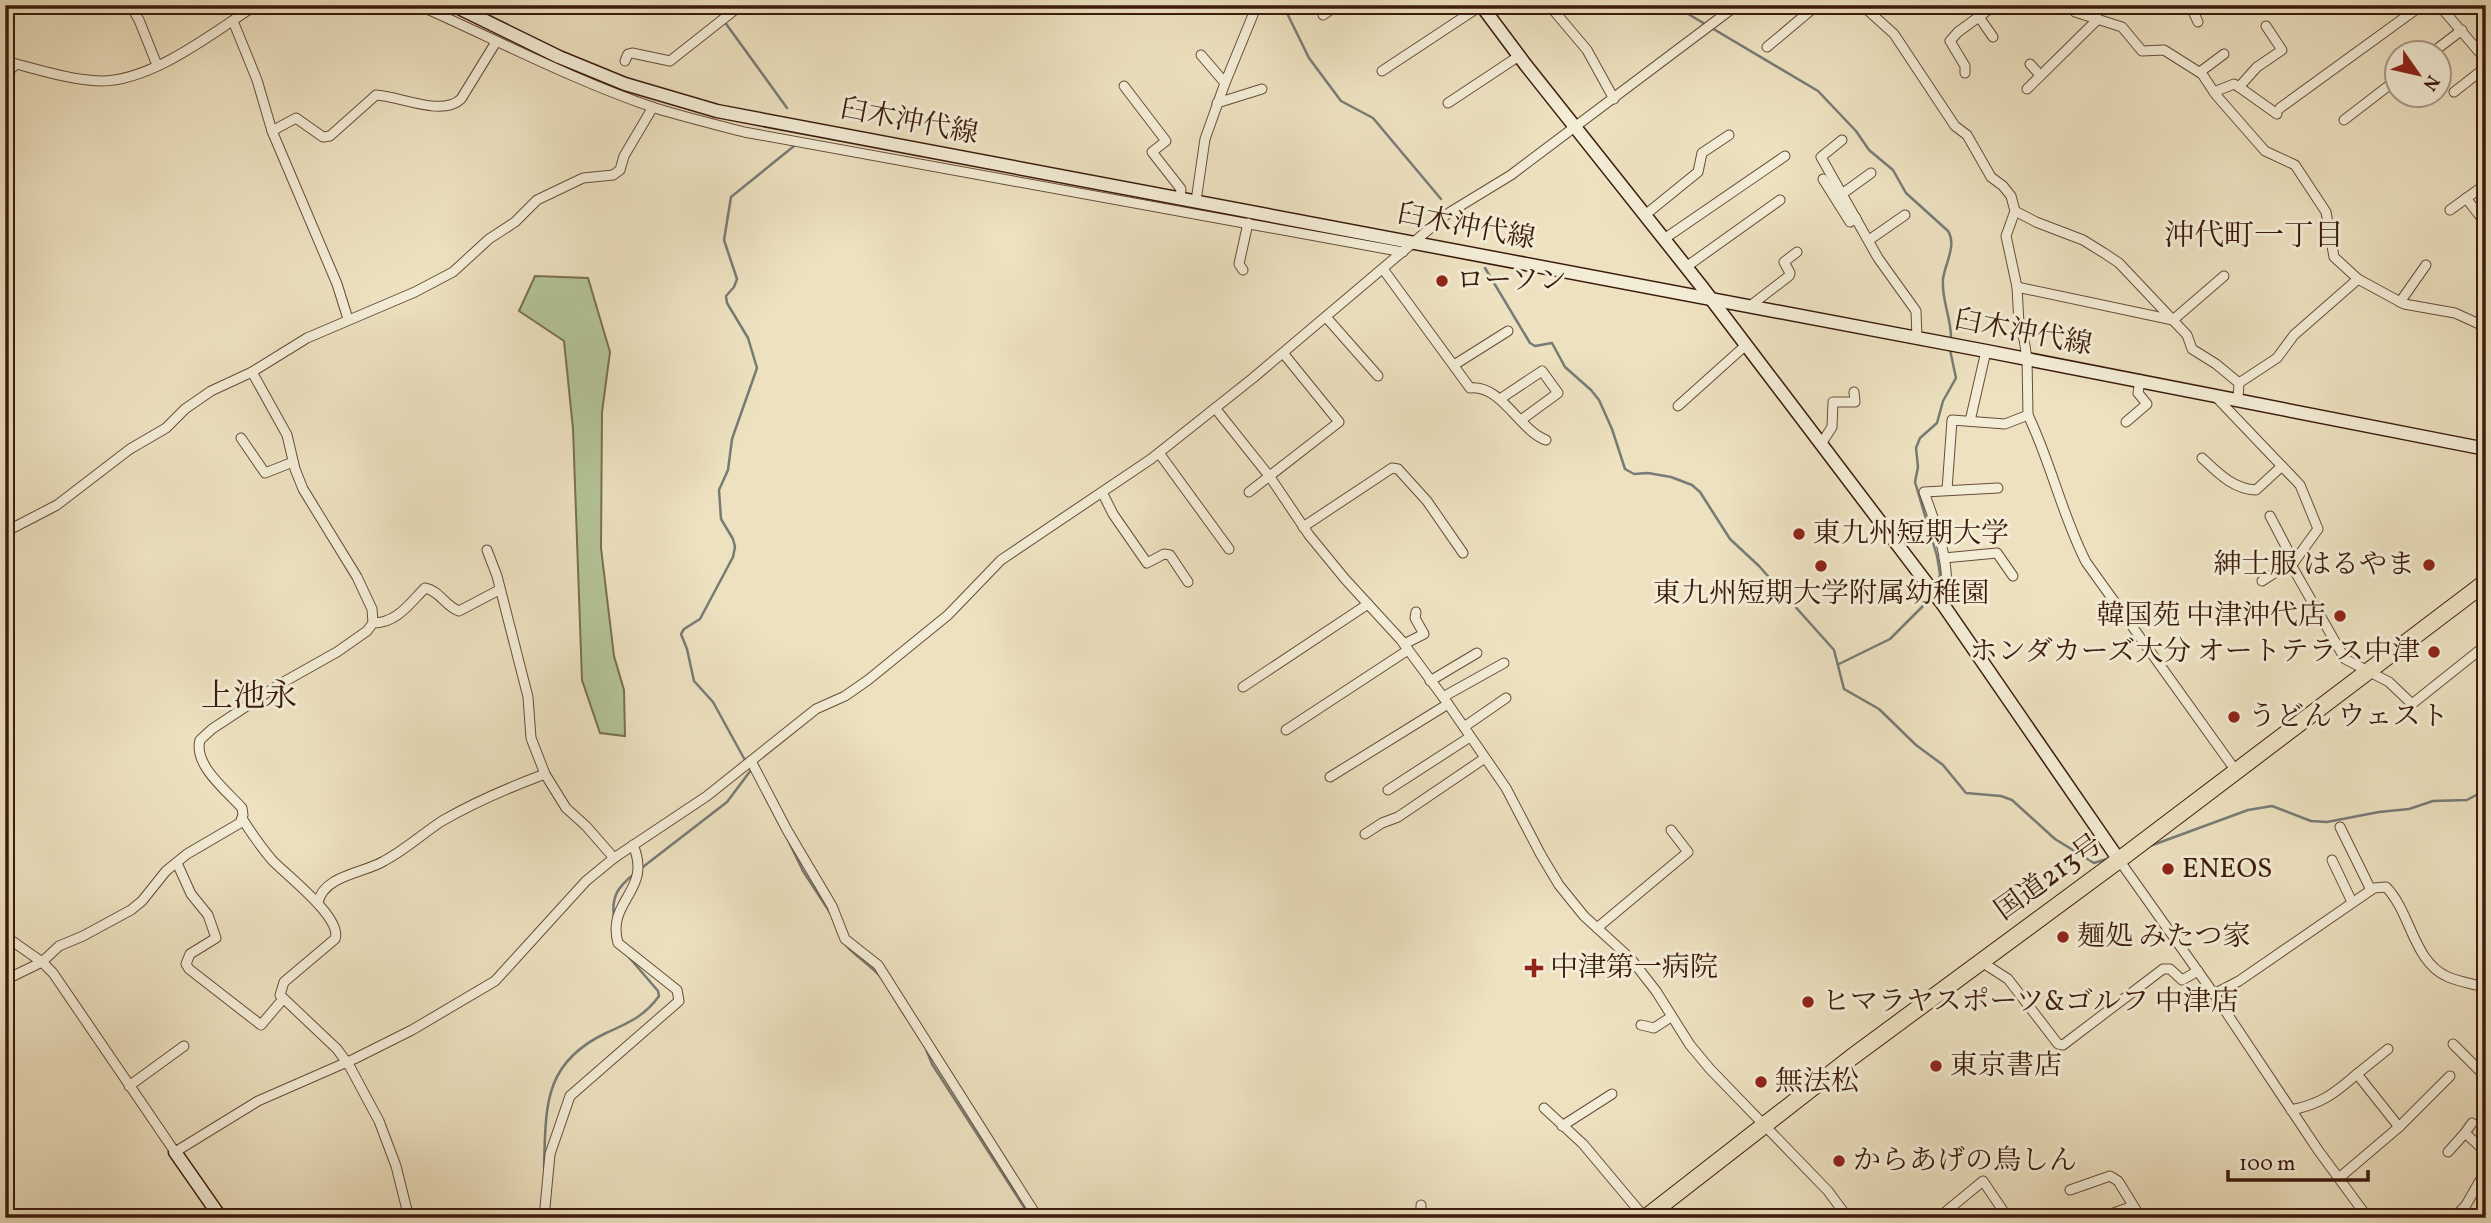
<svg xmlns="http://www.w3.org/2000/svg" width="2491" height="1223" font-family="Vollkorn,'Noto Serif JP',serif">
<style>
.green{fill:#b4c496;stroke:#786f51;stroke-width:2}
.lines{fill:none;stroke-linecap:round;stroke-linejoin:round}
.stream{stroke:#777b76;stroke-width:2.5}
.street-casing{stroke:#684c39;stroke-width:11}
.secondary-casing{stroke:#3c1a0c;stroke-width:15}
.highway-casing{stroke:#3c1a0c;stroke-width:18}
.street{stroke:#f3ecd6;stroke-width:9}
.secondary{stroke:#f3ecd6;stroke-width:12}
.highway{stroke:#ede1c0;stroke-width:16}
.poi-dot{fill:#8f2418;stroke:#f3ecd6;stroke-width:2.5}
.labels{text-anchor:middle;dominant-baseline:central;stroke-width:6;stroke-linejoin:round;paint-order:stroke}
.street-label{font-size:28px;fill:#3c1a0c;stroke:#f3ecd6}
.poi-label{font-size:28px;fill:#3c1a0c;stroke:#f3ecd6;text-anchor:start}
.neighbourhood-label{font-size:30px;fill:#3c1a0c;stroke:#f3ecd6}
.quarter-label{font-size:32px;fill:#3c1a0c;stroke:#f3ecd6}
</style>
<rect width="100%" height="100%" fill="#ede1c0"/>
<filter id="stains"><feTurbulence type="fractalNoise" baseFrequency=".00286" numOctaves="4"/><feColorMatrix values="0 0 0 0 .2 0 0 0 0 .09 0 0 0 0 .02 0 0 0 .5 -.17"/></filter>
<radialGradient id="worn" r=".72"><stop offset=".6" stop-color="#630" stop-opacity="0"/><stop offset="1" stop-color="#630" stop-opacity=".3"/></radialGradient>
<path class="green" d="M535,276L588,278L610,352L602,412L601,548L614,656L624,690L625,736L600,733L582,680L573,429L564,341L519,311Z"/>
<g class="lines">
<g class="stream">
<path d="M1283,5L1309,58L1341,101L1373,118L1441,199"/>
<path d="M1673,5L1818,91L1856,131L1869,150L1893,170L1906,193L1948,231C1957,245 1945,264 1943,279C1941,300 1952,319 1951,340"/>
<path d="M723,15L726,5"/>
<path d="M724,21L787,108"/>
<path d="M1485,268L1530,343L1535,346L1552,343L1565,367L1591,390L1599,400L1612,429L1625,469L1634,474L1648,473L1671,477L1692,485L1700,492L1730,539L1759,566L1834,650L1844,689L1879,709L1916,745L1943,765L1966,793L2001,796L2012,800L2055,839L2094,863L2110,858"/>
<path d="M1937,589L1940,574L1937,556L1915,482L1918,467L1916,448L1920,438L1937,423L1943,401L1956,378L1950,350"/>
<path d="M1839,664L1890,639L1932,597"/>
<path d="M746,762L713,702L694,681L687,649L681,634L684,629L700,619L733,557L735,547L733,539L721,519L719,490L728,470L732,439L757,368L748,338L727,303L726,296L734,287L737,279L724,240L731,197L794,146"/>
<path d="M787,838L803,871L831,914"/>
<path d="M2150,846L2248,810L2272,806L2311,821L2327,822L2379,812L2409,809L2433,801L2467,800L2480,793L2486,786"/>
<path d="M639,870L727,802L751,770"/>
<path d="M614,918C611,896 618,887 634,874"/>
<path d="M836,927C843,950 863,958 879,975C889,987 896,1003 906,1017"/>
<path d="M926,1049L932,1064L1031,1218"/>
<path d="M544,1167C546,1106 543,1063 606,1033C628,1023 645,1016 659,996L658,991L628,956"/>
</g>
<defs>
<g id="street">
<path d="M130,5L139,20L157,65"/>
<path d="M418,5C497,40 573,80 655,108C684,117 714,124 744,132L1403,252"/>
<path d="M1549,5L1587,50L1614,99"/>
<path d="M1862,5L1894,34L1955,126L1967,135L1991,177L2003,186L2011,196L2015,211L2006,236L2017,287L2019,324L2024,339L2027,359L2028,415L2005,424L1952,420L1947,490"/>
<path d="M2021,5L2024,9"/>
<path d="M2071,5L2075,12L2122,27L2142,51L2164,50L2202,74L2216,95L2265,151L2295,165L2326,212L2334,257L2358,279L2404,304L2455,313L2479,324L2486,334"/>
<path d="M2190,5L2198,22"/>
<path d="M2439,5L2486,60"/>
<path d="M1323,15L1337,5"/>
<path d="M1979,17L1993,37"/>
<path d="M233,21L257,80L272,131L337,284L348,319"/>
<path d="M1767,47L1817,5"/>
<path d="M2433,52L2462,30"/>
<path d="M5,61C37,69 69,80 101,81C153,81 214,32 256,5"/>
<path d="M625,61L628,54L632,53L670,61L741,5"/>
<path d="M2030,64L2040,75"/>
<path d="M1382,71L1482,5"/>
<path d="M2200,72L2224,54"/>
<path d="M1965,73V66L1950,41L1958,32L1995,5"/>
<path d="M5,75L16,64"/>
<path d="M1225,83L1257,5"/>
<path d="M1124,86L1166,141L1152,152L1181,189L1180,198"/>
<path d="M2239,87L2277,114"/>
<path d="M2027,89L2098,19"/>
<path d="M2214,92L2234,84L2239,87L2257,67L2282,50L2266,26"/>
<path d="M2454,92L2486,67"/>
<path d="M1217,103L1262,89"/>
<path d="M1448,103L1519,56"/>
<path d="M2280,108L2422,5"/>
<path d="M2344,120L2396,80"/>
<path d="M272,131L296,118L323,137L330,136L376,95C399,96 442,117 461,99L496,42"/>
<path d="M1842,140L1821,157L1878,258L1916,311L1917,338"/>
<path d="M1823,179L1850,222L1856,218"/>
<path d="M1842,194L1871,173"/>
<path d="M2466,198L2483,220"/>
<path d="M1196,201L1205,139L1225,83L1201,55"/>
<path d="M2450,210L2486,184"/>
<path d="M2015,211L2036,222L2083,240L2104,253L2119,263L2187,335L2192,349L2216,364L2239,383L2238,399"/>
<path d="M1645,215L1698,172L1702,153L1729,135"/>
<path d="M1664,239L1785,156"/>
<path d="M1869,240L1905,215"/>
<path d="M1686,267L1780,200"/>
<path d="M1383,269L1470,388C1501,384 1520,431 1546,440"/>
<path d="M1243,270L1239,264L1248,223"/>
<path d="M2017,287L2173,320L2224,276"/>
<path d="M2400,302L2426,265"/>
<path d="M1750,306L1789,276L1790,273L1784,262L1797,252"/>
<path d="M1326,317L1378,376"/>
<path d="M1454,365L1508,331"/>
<path d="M2239,383L2277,358L2294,335L2358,279"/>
<path d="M2216,397L2300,485L2318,529L2294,562L2290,563L2345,659L2389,682L2412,704L2486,645"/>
<path d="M1500,399L1542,371L1558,393L1521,420"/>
<path d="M1678,406L1746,345"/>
<path d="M1215,408L1270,477L1309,535L1345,579L1401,640L1446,701L1506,788L1541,855L1559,885L1584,916L1631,959L1656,991L1690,1045L1710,1069L1828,1191L1848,1218"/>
<path d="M2028,415C2051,463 2062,515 2086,562L2236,771"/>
<path d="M1970,421L1986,351"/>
<path d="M2126,422L2147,404L2138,393L2140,380"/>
<path d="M241,438L265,473L293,462"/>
<path d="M1821,444L1832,427L1833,402H1855L1854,392"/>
<path d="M1159,453L1229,549"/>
<path d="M2202,458C2218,473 2233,489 2256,490L2282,466"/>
<path d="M1249,492L1339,422L1283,353"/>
<path d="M1103,494L1113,514L1147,563L1164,554L1170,555L1188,582"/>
<path d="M2270,516L2294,562"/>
<path d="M1303,527L1392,468L1398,469L1427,501L1463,553"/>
<path d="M5,532L57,505L130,449L166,428L185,409L211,391L252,372L307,338L415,292L453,272L489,239L515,222L537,200L583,178L613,175L620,170L624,156L653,107"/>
<path d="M487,550L497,576L528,697L531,738L545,774L566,808L586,826L614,858"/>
<path d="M1944,558L1997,553L2013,576"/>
<path d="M2262,581L2290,563"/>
<path d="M1944,606C1953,568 1937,528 1924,492L1998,488"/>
<path d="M373,623C397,623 409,604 425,588C439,590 445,606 459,611L499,590"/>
<path d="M1404,644L1424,634L1415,618L1416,612"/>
<path d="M1430,681L1477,653"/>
<path d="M1243,687L1368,604"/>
<path d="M1443,697L1504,663"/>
<path d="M1464,727L1506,698"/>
<path d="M1286,730L1408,650"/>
<path d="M751,761L787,830L832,906L845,939L878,965L1038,1218"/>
<path d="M1330,777L1448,704"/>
<path d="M1388,790L1470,737"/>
<path d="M243,820C252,834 261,847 272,860C286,875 343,918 335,939L284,982L280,995L337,1049L350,1067L379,1121L396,1166L409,1218"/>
<path d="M2340,827L2371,890"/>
<path d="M1365,834L1382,823L1398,817L1485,758"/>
<path d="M2119,860L2214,994L2318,1150L2368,1218"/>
<path d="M2332,860L2352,902"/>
<path d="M177,863L191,894L208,915L216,938L190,954L186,964L189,969L261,1025L283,999"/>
<path d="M318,903C323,875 365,873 384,861C405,850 422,834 442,821C475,802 510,787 545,774"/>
<path d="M1597,928L1688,852L1671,830"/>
<path d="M5,936L42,962L53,973L175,1152L258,1101L354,1059L412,1030L495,981L586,881L614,858L707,796L816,709L845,696L868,680L948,615L1001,560L1151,459L1253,378L1447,214L1511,175L1737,5"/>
<path d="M1980,961L2008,979L2058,1044L2063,1045L2163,969H2170L2182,980L2198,971"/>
<path d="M5,980L42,962L59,946L83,936L131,910L142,901L166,871L187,854L240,823L243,815L242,808C227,791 193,765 200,740L212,729L280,684L337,652L367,631L373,623L372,609L357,577L303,489L295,469L287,435L252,372"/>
<path d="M2214,994L2239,981L2374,888L2386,887C2411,912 2413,962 2448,977C2460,982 2474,984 2486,988"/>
<path d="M1641,1025L1654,1028L1671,1017"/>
<path d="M2453,1044L2486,1077"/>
<path d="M2357,1074L2388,1049"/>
<path d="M129,1086L184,1046"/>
<path d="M1544,1108L1583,1144L1645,1218"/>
<path d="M2291,1110C2321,1104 2334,1094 2357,1074L2399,1127L2339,1178"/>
<path d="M1562,1126L1612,1094"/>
<path d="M2399,1127L2450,1076"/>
<path d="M2465,1133L2472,1123"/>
<path d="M2448,1152L2465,1133L2486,1152"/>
<path d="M2070,1190L2110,1176L2118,1181L2141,1218"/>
<path d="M1421,1205V1218"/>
<path d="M544,1218L550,1154L570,1096L679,1001L677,990L618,943C606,900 653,891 633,845"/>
<path d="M1938,1218L1983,1181L2008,1218"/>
<path d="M2100,1218L2133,1206"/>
<path d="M2454,1218L2466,1205L2486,1170"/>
</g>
<g id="secondary">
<path d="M453,5L559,57L625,84L717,111L1986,351L2486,449"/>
<path d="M1481,5L1525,64L1702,287L1944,606L2119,860"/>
<path d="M175,1152L221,1218"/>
</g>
<path id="highway" d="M1645,1218L1852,1057L2119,860L2486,582"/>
</defs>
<use href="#street" class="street-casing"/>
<use href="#secondary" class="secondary-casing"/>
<use href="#highway" class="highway-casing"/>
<use href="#street" class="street"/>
<use href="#secondary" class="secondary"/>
<use href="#highway" class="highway"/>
</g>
<g class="poi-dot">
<circle cx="1442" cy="281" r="7"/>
<circle cx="1799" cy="534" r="7"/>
<circle cx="2429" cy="565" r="7"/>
<circle cx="1821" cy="566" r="7"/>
<circle cx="2340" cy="616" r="7"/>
<circle cx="2434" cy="652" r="7"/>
<circle cx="2234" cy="717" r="7"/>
<circle cx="2168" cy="869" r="7"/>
<circle cx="2063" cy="937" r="7"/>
<path d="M1530.5 957.5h7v7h7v7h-7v7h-7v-7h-7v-7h7z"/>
<circle cx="1808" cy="1002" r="7"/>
<circle cx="1936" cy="1066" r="7"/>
<circle cx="1761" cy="1082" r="7"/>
<circle cx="1839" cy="1161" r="7"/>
</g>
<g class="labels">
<g class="street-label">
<text transform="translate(909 122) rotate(11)">臼木沖代線</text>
<text transform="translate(1466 227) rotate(11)">臼木沖代線</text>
<text transform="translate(2023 333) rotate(11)">臼木沖代線</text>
<text transform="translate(2049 878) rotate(-36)">国道213号</text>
</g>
<g class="poi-label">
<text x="1456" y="281">ローソン</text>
<text x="1813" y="534">東九州短期大学</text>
<text x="2415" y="565" text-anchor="end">紳士服 はるやま</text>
<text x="1821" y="594" text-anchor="middle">東九州短期大学附属幼稚園</text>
<text x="2326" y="616" text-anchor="end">韓国苑 中津沖代店</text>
<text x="2420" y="652" text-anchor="end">ホンダカーズ大分 オートテラス中津</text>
<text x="2248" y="717">うどん ウェスト</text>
<text x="2182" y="869">ENEOS</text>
<text x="2077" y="937">麺処 みたつ家</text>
<text x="1550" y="968">中津第一病院</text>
<text x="1822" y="1002">ヒマラヤスポーツ&amp;ゴルフ 中津店</text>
<text x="1950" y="1066">東京書店</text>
<text x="1775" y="1082">無法松</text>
<text x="1853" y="1161">からあげの鳥しん</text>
</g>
<g class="neighbourhood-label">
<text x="2254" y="237">沖代町一丁目</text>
</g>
<g class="quarter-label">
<text x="249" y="698">上池永</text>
</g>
</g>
<rect width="2491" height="1223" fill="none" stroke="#ede1c0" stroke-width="28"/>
<rect x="7" y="7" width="2477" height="1209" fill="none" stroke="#3c1a0c" stroke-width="3.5"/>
<rect x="14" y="14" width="2463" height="1195" fill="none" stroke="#3c1a0c" stroke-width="2"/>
<g transform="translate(2418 74) rotate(124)"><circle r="33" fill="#f3ecd6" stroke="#aa9885" stroke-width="2"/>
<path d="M0-5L12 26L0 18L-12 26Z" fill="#8f2418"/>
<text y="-10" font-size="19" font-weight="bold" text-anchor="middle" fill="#3c1a0c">N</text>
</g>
<path d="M2228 1170v10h140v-10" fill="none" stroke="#3c1a0c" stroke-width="3.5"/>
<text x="2239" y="1170" font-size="21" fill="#3c1a0c" stroke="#f3ecd6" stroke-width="5" paint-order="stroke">100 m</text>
<rect width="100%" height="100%" filter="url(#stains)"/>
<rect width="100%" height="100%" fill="url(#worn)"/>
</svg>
